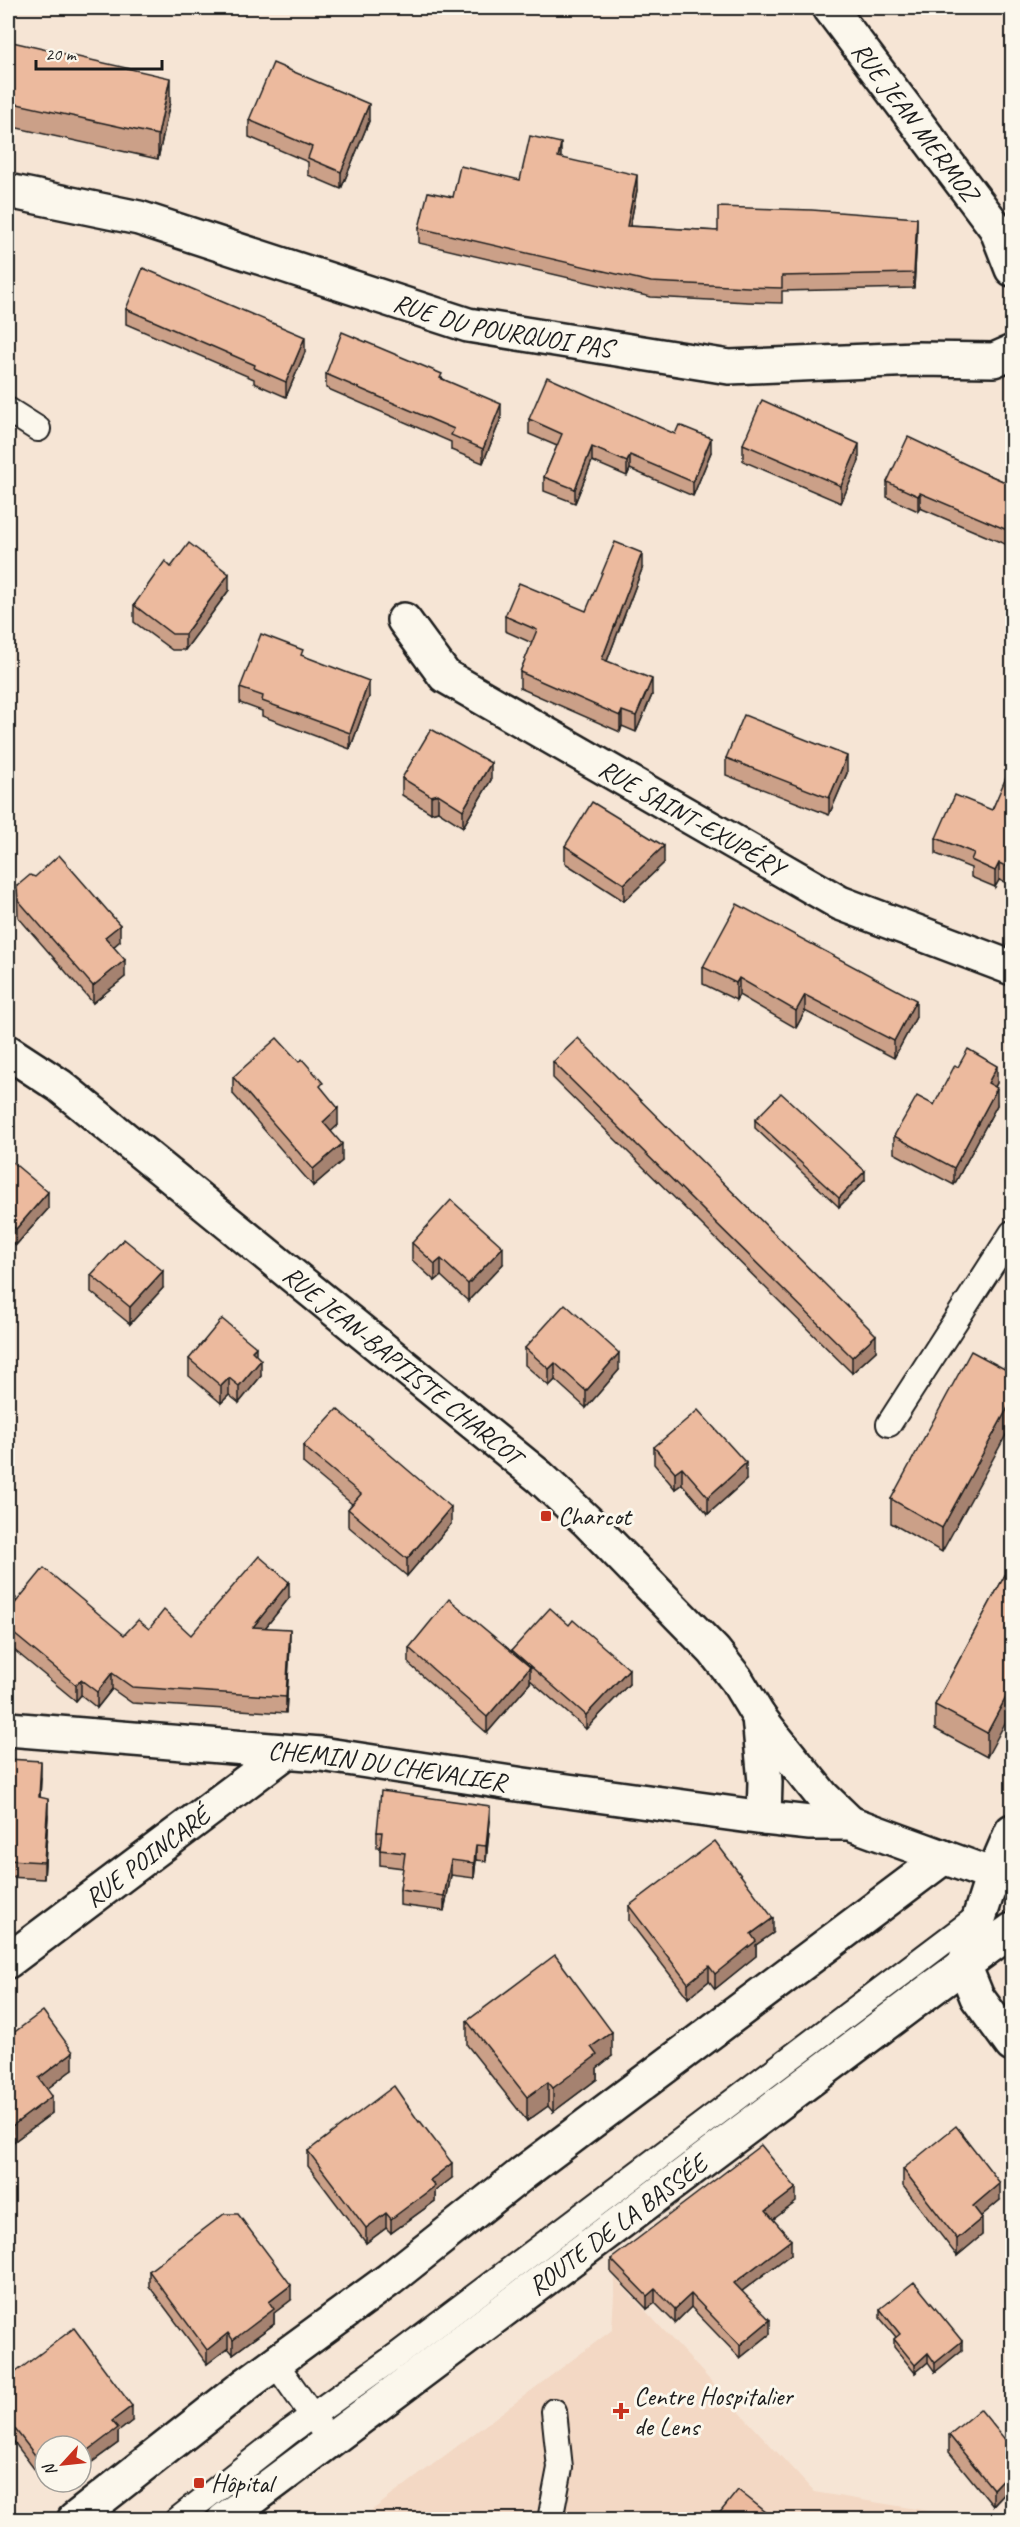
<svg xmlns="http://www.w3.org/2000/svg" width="1020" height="2527" font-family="Caveat,sans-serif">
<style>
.built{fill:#f3d8c4}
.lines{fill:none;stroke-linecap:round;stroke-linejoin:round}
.lane-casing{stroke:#1c1c1c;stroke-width:28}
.street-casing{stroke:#1c1c1c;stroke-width:38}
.secondary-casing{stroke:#1c1c1c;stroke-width:38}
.lane{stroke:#fbf7ec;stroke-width:24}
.street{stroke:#fbf7ec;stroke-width:33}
.secondary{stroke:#fbf7ec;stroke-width:33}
.wall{fill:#cba088;stroke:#1c1c1c;stroke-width:1.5}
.shaded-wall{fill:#a5826f;stroke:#1c1c1c;stroke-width:1.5}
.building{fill:#ecba9e;stroke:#1c1c1c;stroke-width:1.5}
.poi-dot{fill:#c8321e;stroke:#fbf7ec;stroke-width:2}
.labels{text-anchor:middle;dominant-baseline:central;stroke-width:6;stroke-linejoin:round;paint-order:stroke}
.street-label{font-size:26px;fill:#1c1c1c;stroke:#fbf7ec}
.poi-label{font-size:26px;fill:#1c1c1c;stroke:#fbf7ec;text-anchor:start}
</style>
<rect width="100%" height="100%" fill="#f6e5d5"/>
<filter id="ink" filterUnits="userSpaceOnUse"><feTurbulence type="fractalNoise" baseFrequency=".0167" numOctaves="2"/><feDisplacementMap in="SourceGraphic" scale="12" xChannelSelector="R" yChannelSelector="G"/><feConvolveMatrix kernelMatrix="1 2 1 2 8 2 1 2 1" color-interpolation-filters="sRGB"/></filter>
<g filter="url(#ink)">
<path class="built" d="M615,2278L814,2492L976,2519L359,2520L612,2330Z"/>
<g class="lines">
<defs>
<g id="lane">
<path d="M8,410L38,429"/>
<path d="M889,1424L1012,1233"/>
<path d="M276,2364L321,2428"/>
<path d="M177,2520L288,2433L397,2355L985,1911"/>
<path d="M550,2520L560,2468L554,2411"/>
</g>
<g id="street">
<path id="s1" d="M830,8L996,228L1012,269"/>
<path id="s2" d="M8,191L139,218L468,325L729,367L916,359L994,360L1012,352"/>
<path id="s3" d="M404,620L445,676L840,903L1012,968"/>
<path id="s4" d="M8,1052L60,1086L540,1477L588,1522L714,1651L736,1679L759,1717L776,1739L823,1797L850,1823"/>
<path d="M759,1717L765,1782L764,1818"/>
<path id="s5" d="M8,1729L321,1754L524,1785L764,1818L810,1823H850L1012,1882"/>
<path id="s6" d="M8,1961L286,1752"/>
<path d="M964,1965L977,1997L1012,2045"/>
<path d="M74,2520L248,2383L390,2279L522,2174L944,1857"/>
</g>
<g id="secondary">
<path d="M964,1965L993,1875L1012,1831"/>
<path id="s7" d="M224,2520L930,1990L1012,1930"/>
</g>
</defs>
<use href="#lane" class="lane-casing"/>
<use href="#street" class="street-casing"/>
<use href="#secondary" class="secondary-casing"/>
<use href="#lane" class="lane"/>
<use href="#street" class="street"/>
<use href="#secondary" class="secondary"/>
</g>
<g class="wall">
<path d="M8,41L170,102L158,159L8,126Z"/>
<path d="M1012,93V149L1011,143V100Z"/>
<path d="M249,120L369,121L341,189L308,175V162L249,137Z"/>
<path d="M561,158L637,190L630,226L718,231L917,233L914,288L782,291V303L748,302L651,297L419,243V228L453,197L520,180Z"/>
<path d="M126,309L305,352L286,397L254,383V379L126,324Z"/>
<path d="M326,374L442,378L501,418L483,463L451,450V442L326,388Z"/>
<path d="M529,419L711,452L693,496L630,469L627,476L592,461L575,503L544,491V477L557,446L529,434Z"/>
<path d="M743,444L859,461L841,503L743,461Z"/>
<path d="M982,472L1012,485V547L920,508L918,511L887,497V482Z"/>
<path d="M171,567L229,590L185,650H172L134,622V605Z"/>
<path d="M642,569L607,661L652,695L636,732L622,726L620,732L520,688V672L532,643L505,631V616L586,611Z"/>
<path d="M303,656L369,697L350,749L262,716V711L240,703V688Z"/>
<path d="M726,758L847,773L829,815L726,775Z"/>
<path d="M1012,767V885L999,880L995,887L971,877V868L936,854V838L992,810Z"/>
<path d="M402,778L491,780L463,827L438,811L431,813L402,795Z"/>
<path d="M565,846L664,863L624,901L565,863Z"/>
<path d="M17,886L120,941L113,947L125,977L93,1003L18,917Z"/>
<path d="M703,967L916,1017L894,1058L805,1011L796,1028L739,995L736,1000L703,984Z"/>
<path d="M553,1062L876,1351L852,1373L553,1078Z"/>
<path d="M958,1067L997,1083L995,1087L997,1105L954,1185L894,1153V1136L934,1105Z"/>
<path d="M233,1077L323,1090L338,1125L331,1131L342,1161L313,1186L233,1094Z"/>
<path d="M755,1120L865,1180L839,1207L755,1128Z"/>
<path d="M8,1164L48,1209L16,1245L8,1239Z"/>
<path d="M412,1243L503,1264L468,1301L441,1276L435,1281L412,1260Z"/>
<path d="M91,1275L163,1288L130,1324L91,1292Z"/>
<path d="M525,1348L619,1370L586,1408L555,1380L549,1386L525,1365Z"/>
<path d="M256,1355L261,1376L239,1403L229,1395L221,1403L189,1376V1359Z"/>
<path d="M1012,1373L942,1552L891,1523V1499Z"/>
<path d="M303,1446L451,1524L407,1576L348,1526V1509L352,1504L303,1463Z"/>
<path d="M654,1447L746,1480L708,1514L682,1484L675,1489L654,1464Z"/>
<path d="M1012,1562L987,1757L935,1729V1705Z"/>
<path d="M8,1591L16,1601L124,1635L149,1629L191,1635L289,1598L265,1628L290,1645L286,1713L132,1703L112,1689L97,1708L81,1695L76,1701L8,1645Z"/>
<path d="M569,1625L629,1684L586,1729L530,1680V1683L487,1733L409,1664V1648L512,1652V1650Z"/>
<path d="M8,1759L41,1778L40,1798L48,1816L44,1879L8,1877Z"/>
<path d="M490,1821L486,1861L476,1860L474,1878L451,1875L444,1911L400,1905V1890L403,1868L380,1865V1847H377V1832Z"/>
<path d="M629,1906L773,1933L756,1945V1956L715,1989L709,1981L688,1998L629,1921Z"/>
<path d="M1012,1954V1994L1007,1987V1973Z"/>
<path d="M467,2021L612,2056L597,2068V2079L553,2112L548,2106L527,2121L467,2045Z"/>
<path d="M8,2037L73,2069L47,2089L52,2113L12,2143L8,2137Z"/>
<path d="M308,2151L452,2178L435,2191V2201L391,2233L386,2228L366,2243L308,2166Z"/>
<path d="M903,2169L1000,2200L981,2216L982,2235L957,2256L903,2186Z"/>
<path d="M796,2202L773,2219L791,2254L742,2291L770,2334L740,2358L691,2307L675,2323L655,2303L647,2309L611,2272V2259Z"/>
<path d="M149,2271L291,2300L274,2313V2324L233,2354L228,2348L207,2364L149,2286Z"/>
<path d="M880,2309L962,2350L935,2372L928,2362L915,2373L894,2347V2339L896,2337L880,2318Z"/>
<path d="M8,2378L132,2421L118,2432V2443L81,2470V2446H45V2482H52L47,2486L8,2434Z"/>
<path d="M949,2435L1012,2448V2486L993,2506L949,2452Z"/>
</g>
<g class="shaded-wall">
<path d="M170,78V102L158,159V135Z"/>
<path d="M369,104V121L341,189V172Z"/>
<path d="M561,143V159L558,157Z"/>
<path d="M637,175V190L627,242V226Z"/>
<path d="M917,218V233L914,288V273Z"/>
<path d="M305,337V352L286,397V382Z"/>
<path d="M501,404V418L483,463V449Z"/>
<path d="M711,438V452L693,496V482Z"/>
<path d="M859,444V461L841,503V486Z"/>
<path d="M592,447V461L575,503V489Z"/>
<path d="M630,455V469L627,476V462Z"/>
<path d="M920,493V508L918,511V496Z"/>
<path d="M642,553V569L602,674V659Z"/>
<path d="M229,574V590L185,650V634Z"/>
<path d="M652,679V695L636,732V716Z"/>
<path d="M369,681V697L350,749V733Z"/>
<path d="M622,711V726L620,732V716Z"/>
<path d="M847,756V773L829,815V798Z"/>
<path d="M491,763V780L463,827V810Z"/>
<path d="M438,794V811L431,813V796Z"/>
<path d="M664,846V863L624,901V884Z"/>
<path d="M999,863V880L995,887V871Z"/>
<path d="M120,925V941L105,954V937Z"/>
<path d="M125,960V977L93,1003V986Z"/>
<path d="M739,978V995L736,1000V983Z"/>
<path d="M805,995V1011L796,1028V1011Z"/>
<path d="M916,1000V1017L894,1058V1041Z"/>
<path d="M997,1066V1083L988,1099V1083Z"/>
<path d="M997,1088V1105L954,1185V1168Z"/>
<path d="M338,1108V1125L323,1139V1122Z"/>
<path d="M342,1144V1161L313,1186V1169Z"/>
<path d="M865,1171V1180L839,1207V1198Z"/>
<path d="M48,1192V1209L16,1245V1229Z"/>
<path d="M503,1247V1264L468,1301V1284Z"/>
<path d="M441,1259V1276L435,1281V1264Z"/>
<path d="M163,1271V1288L130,1324V1307Z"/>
<path d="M876,1335V1351L852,1373V1357Z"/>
<path d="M256,1347V1364L252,1351Z"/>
<path d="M619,1353V1370L586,1408V1391Z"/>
<path d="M261,1360V1376L239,1403V1386Z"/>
<path d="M555,1363V1380L549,1386V1369Z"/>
<path d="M229,1378V1395L221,1403V1386Z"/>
<path d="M1012,1400V1424L942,1552V1528Z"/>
<path d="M746,1463V1480L708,1514V1497Z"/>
<path d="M682,1467V1484L675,1489V1472Z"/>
<path d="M451,1507V1524L407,1576V1559Z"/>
<path d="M289,1582V1598L253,1643V1627Z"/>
<path d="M290,1629V1645L286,1713V1697Z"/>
<path d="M530,1667V1683L487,1733V1717Z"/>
<path d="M629,1669V1684L586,1729V1715Z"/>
<path d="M112,1673V1689L97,1708V1692Z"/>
<path d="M81,1680V1695L76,1701V1685Z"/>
<path d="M1012,1686V1710L987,1757V1733Z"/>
<path d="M41,1761V1778L39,1814V1797Z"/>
<path d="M48,1799V1816L44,1879V1862Z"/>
<path d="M490,1806V1821L486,1861V1846Z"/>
<path d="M476,1845V1860L474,1878V1863Z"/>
<path d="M451,1860V1875L444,1911V1896Z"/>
<path d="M773,1918V1933L756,1945V1956L715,1989V1974L751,1934Z"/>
<path d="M709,1966V1981L688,1998V1983Z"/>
<path d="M612,2032V2056L597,2068V2079L553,2112V2088L591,2047Z"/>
<path d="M73,2052V2069L39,2095V2078Z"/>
<path d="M548,2082V2106L527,2121V2097Z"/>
<path d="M52,2096V2113L12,2143V2126Z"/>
<path d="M452,2163V2178L435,2191V2201L391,2233V2219L430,2180Z"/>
<path d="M1000,2183V2200L973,2223V2206Z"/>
<path d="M796,2188V2202L766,2225V2211Z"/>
<path d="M386,2213V2228L366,2243V2228Z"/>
<path d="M982,2218V2235L957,2256V2239Z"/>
<path d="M791,2240V2254L734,2297V2283Z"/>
<path d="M291,2285V2300L274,2313V2324L233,2354V2340L269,2302Z"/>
<path d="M655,2289V2303L647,2309V2296Z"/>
<path d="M691,2294V2307L675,2323V2309Z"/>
<path d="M770,2320V2334L740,2358V2345Z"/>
<path d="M228,2333V2348L207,2364V2350Z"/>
<path d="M962,2341V2350L935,2372V2363Z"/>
<path d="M928,2353V2362L915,2373V2365Z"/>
<path d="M132,2406V2421L118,2432V2443L81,2470V2456L112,2421Z"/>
<path d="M1012,2469V2486L993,2506V2489Z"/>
</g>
<g class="building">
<path d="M8,41L170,78L158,135L8,102Z"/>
<path d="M273,63L369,104L341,172L308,158L312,147L249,120Z"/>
<path d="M1012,93V120L1011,113V100Z"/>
<path d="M530,136L561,143L558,157L637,175L627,226L718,231V207L812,210L917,218L914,273L782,276V288L748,287L651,282L419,228L428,192L453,197L460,166L520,180Z"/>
<path d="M143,268L305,337L286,382L254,368L255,365L126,309Z"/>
<path d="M342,332L442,374L440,378L501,404L483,449L451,435L454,429L326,374Z"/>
<path d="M547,377L675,434L679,425L711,438L693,482L630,455L627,462L592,447L575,489L544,477L562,434L529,419Z"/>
<path d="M762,400L859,444L841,486L743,444Z"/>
<path d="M908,437L982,472L1012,485V532L920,493L918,496L887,482Z"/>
<path d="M615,542L642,553L602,659L652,679L636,716L622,711L620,716L520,672L537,630L505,616L519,583L586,611Z"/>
<path d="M189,543L229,574L185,634H172L134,605L165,561L171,567Z"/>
<path d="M261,634L303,650L301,655L369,681L350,733L262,701L263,696L240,688Z"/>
<path d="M744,715L847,756L829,798L726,758Z"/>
<path d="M431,729L491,763L463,810L438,794L431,796L402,778Z"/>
<path d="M1011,766L1012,767V869L999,863L995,871L971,860L974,853L936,838L955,795L992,810Z"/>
<path d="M592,802L664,846L624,884L565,846Z"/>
<path d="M59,855L120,925L105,937L125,960L93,986L18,900L17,886L30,875L35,877Z"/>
<path d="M737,904L916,1000L894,1041L805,995L796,1011L739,978L736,983L703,967Z"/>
<path d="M277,1038L299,1062L302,1059L323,1083L320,1086L338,1108L323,1122L342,1144L313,1169L233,1077Z"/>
<path d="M578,1038L876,1335L852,1357L553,1062Z"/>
<path d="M968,1049L997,1066L988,1083L997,1088L954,1168L894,1136L917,1096L934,1105L955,1065L958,1067Z"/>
<path d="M781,1093L865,1171L839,1198L755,1120Z"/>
<path d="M11,1161L48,1192L16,1229L8,1222V1164Z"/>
<path d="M451,1200L503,1247L468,1284L441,1259L435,1264L412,1243Z"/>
<path d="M124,1239L163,1271L130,1307L91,1275Z"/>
<path d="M565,1304L619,1353L586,1391L555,1363L549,1369L525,1348Z"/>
<path d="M222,1319L256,1347L252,1351L261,1360L239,1386L229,1378L221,1386L189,1359Z"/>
<path d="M971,1351L1012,1373V1400L942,1528L891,1499Z"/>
<path d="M337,1409L451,1507L407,1559L348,1509L361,1494L303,1446Z"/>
<path d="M698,1410L746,1463L708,1497L682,1467L675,1472L654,1447Z"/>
<path d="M259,1556L289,1582L253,1627L290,1629L286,1697L132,1687L112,1673L97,1692L81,1680L76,1685L8,1629V1612L44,1568L124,1635L138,1620L149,1629L164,1610L191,1635Z"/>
<path d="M1012,1562V1686L987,1733L935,1705Z"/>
<path d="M8,1591L16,1598L8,1609Z"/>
<path d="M449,1599L530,1667L487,1717L409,1648Z"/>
<path d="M550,1608L569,1625L573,1620L629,1669L586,1715L512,1650Z"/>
<path d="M8,1759L41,1761L39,1797L48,1799L44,1862L8,1860Z"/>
<path d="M381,1791L490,1806L486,1846L476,1845L474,1863L451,1860L444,1896L400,1890L405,1853L380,1850L382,1832H377Z"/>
<path d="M715,1841L773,1918L751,1934L756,1941L715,1974L709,1966L688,1983L629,1906Z"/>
<path d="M1012,1954V1980L1007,1973L1010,1957Z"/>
<path d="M555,1955L612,2032L591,2047L597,2055L553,2088L548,2082L527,2097L467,2021Z"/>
<path d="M43,2011L73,2052L39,2078L52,2096L12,2126L8,2120V2037Z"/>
<path d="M394,2086L419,2122L420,2121L452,2163L430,2180L435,2186L391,2219L386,2213L366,2228L308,2151Z"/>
<path d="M956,2126L1000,2183L973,2206L982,2218L957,2239L903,2169Z"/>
<path d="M761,2145L796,2188L766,2211L791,2240L734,2283L770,2320L740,2345L691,2294L675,2309L655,2289L647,2296L611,2259Z"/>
<path d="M224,2214H238L291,2285L269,2302L274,2309L233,2340L228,2333L207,2350L149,2271Z"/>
<path d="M914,2282L962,2341L935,2363L928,2353L915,2365L894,2339L900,2334L880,2309Z"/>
<path d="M74,2328L132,2406L112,2421L118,2428L81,2456V2446H45V2468L8,2420V2378Z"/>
<path d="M980,2409L1012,2448V2469L993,2489L949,2435Z"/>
<path d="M738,2490L776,2520H714Z"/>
</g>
</g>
<g class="poi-dot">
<rect x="540" y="1510" width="12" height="12" rx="3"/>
<path d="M618 2402h6v6h6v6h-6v6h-6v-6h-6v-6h6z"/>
<rect x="193" y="2477" width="12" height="12" rx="3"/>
</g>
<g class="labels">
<g class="street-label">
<text stroke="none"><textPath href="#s1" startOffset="142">RUE JEAN MERMOZ</textPath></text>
<text stroke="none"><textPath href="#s2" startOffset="514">RUE DU POURQUOI PAS</textPath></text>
<text stroke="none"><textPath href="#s3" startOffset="354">RUE SAINT-EXUPÉRY</textPath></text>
<text stroke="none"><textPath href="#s4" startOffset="504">RUE JEAN-BAPTISTE CHARCOT</textPath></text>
<text stroke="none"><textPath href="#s5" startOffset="381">CHEMIN DU CHEVALIER</textPath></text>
<text stroke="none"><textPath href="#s6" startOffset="174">RUE POINCARÉ</textPath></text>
<text stroke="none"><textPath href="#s7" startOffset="492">ROUTE DE LA BASSÉE</textPath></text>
</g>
<g class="poi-label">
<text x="558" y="1516">Charcot</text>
<text x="634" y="2396">Centre Hospitalier<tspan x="634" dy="30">de Lens</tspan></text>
<text x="211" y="2483">Hôpital</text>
</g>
</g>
<rect width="1020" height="2527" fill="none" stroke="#fbf7ec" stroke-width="30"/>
<rect x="15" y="15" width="990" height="2497" fill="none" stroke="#1c1c1c" stroke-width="2" filter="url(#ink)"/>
<g transform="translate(63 2464) rotate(243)"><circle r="28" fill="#fbf7ec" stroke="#a29f99" stroke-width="1.5"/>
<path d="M0-4.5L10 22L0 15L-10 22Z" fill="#c8321e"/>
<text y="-9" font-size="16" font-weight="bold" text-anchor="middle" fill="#1c1c1c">N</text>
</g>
<path d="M36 60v9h126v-9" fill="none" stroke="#1c1c1c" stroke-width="3"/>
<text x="45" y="60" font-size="18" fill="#1c1c1c" stroke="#fbf7ec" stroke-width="4.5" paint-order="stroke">20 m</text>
</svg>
